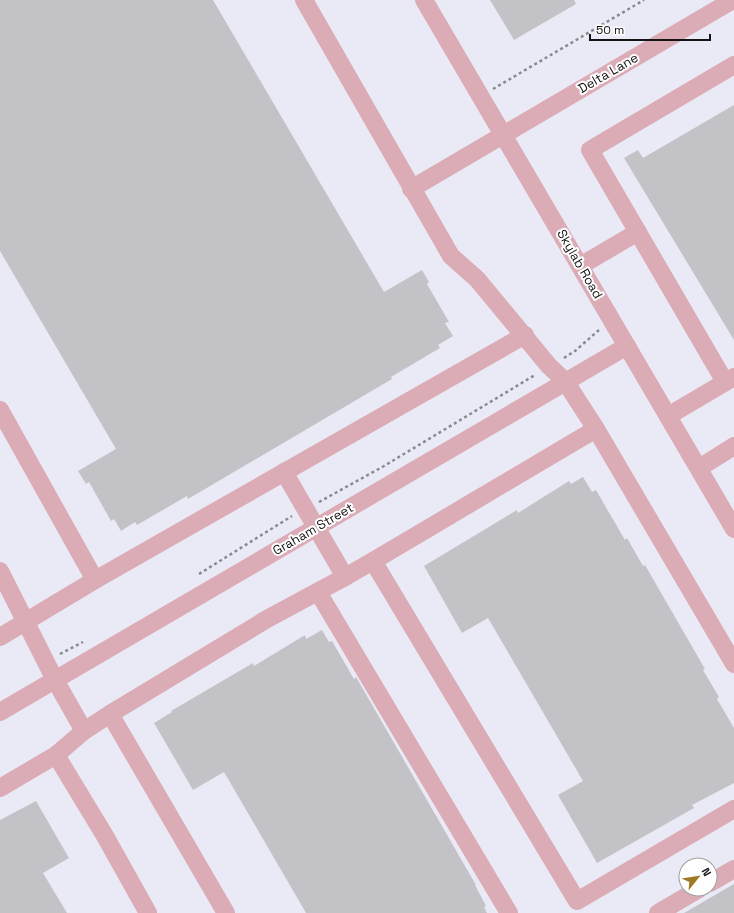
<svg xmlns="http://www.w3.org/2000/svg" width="734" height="913" font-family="'Space Grotesk',sans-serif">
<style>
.built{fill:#e9eaf5;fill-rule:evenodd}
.building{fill:#c3c3c7}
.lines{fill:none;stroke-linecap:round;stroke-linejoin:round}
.path{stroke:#8a8a8c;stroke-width:2.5;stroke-dasharray:3 3;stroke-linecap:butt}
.minor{stroke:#dbacb6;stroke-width:18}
.labels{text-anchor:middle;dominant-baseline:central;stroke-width:4;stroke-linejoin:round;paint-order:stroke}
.street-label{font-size:13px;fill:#131314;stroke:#fff}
</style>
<rect width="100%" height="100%" fill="#f8f8fb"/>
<path class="built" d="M0,0H734V913H0ZM686,865H710V889H686Z"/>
<g class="building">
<path d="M0,0H213L384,292L422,270L429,282L427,284L449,322L445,323L453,336L438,345L440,348L391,377L392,379L188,499L187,496L137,525L135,522L121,531L114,519L111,521L89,482L86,484L78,471L116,449L0,251Z"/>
<path d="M490,0H574L576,4L514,40Z"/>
<path d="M734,105V340L624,158L638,150L643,158Z"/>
<path d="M583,477L592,492L596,490L625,540L627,538L643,566L645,565L705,669L703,670L719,697L717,699L734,728V783L692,805L694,808L597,863L558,795L583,781L488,618L462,633L424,566L517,510L518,513L569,481L571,484Z"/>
<path d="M322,630L329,642L332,641L354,679L356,677L476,885H475L486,906L484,907L487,913H306L224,772L193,790L154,723L172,712L171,711L253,663L254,666L305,635L306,639Z"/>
<path d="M36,801L69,858L43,873L67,913H0V820Z"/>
<path d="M734,884V913H684Z"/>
</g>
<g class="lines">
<g class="path">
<path d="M493,89L644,0"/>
<path d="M564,358L575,351L599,330"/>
<path d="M319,502L384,466L535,375"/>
<path d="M199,574L292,516"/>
<path d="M60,654L83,642"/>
</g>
<g class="minor">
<path d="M304,0L451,256L477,279L549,366L565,381L596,429L734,664"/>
<path d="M424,0L734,529"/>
<path d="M411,189L733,0"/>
<path d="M580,266L638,232"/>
<path d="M725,382L590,150L734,65"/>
<path d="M0,410L95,580"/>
<path d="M668,416L734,377"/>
<path d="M596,429L373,561L577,901L734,809"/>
<path d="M699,468L734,446"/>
<path d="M284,472L345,577L373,561"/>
<path d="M0,571L55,680L84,731"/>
<path d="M318,592L509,913"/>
<path d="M0,637L95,580L525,335"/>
<path d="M0,712L627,346"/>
<path d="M110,714L226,913"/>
<path d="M56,755L105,836L148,913"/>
<path d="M0,788L56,755L84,731L110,714L267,619L345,577"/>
<path d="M710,883L734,869"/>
<path d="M658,913L699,889"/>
</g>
</g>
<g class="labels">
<g class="street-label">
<text transform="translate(608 73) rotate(-30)">Delta Lane</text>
<text transform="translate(580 264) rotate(60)">Skylab Road</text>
<text transform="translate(313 529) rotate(-30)">Graham Street</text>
</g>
</g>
<g transform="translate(698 877) rotate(60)"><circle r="19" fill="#ffffff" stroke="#a1a1a1"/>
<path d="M0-3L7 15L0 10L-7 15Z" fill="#9f7926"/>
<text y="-6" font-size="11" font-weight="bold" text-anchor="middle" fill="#131314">N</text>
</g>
<path d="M590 34v6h120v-6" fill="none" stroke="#131314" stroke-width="2"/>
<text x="596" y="34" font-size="12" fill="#131314" stroke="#ffffff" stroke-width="3" paint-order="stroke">50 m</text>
</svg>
